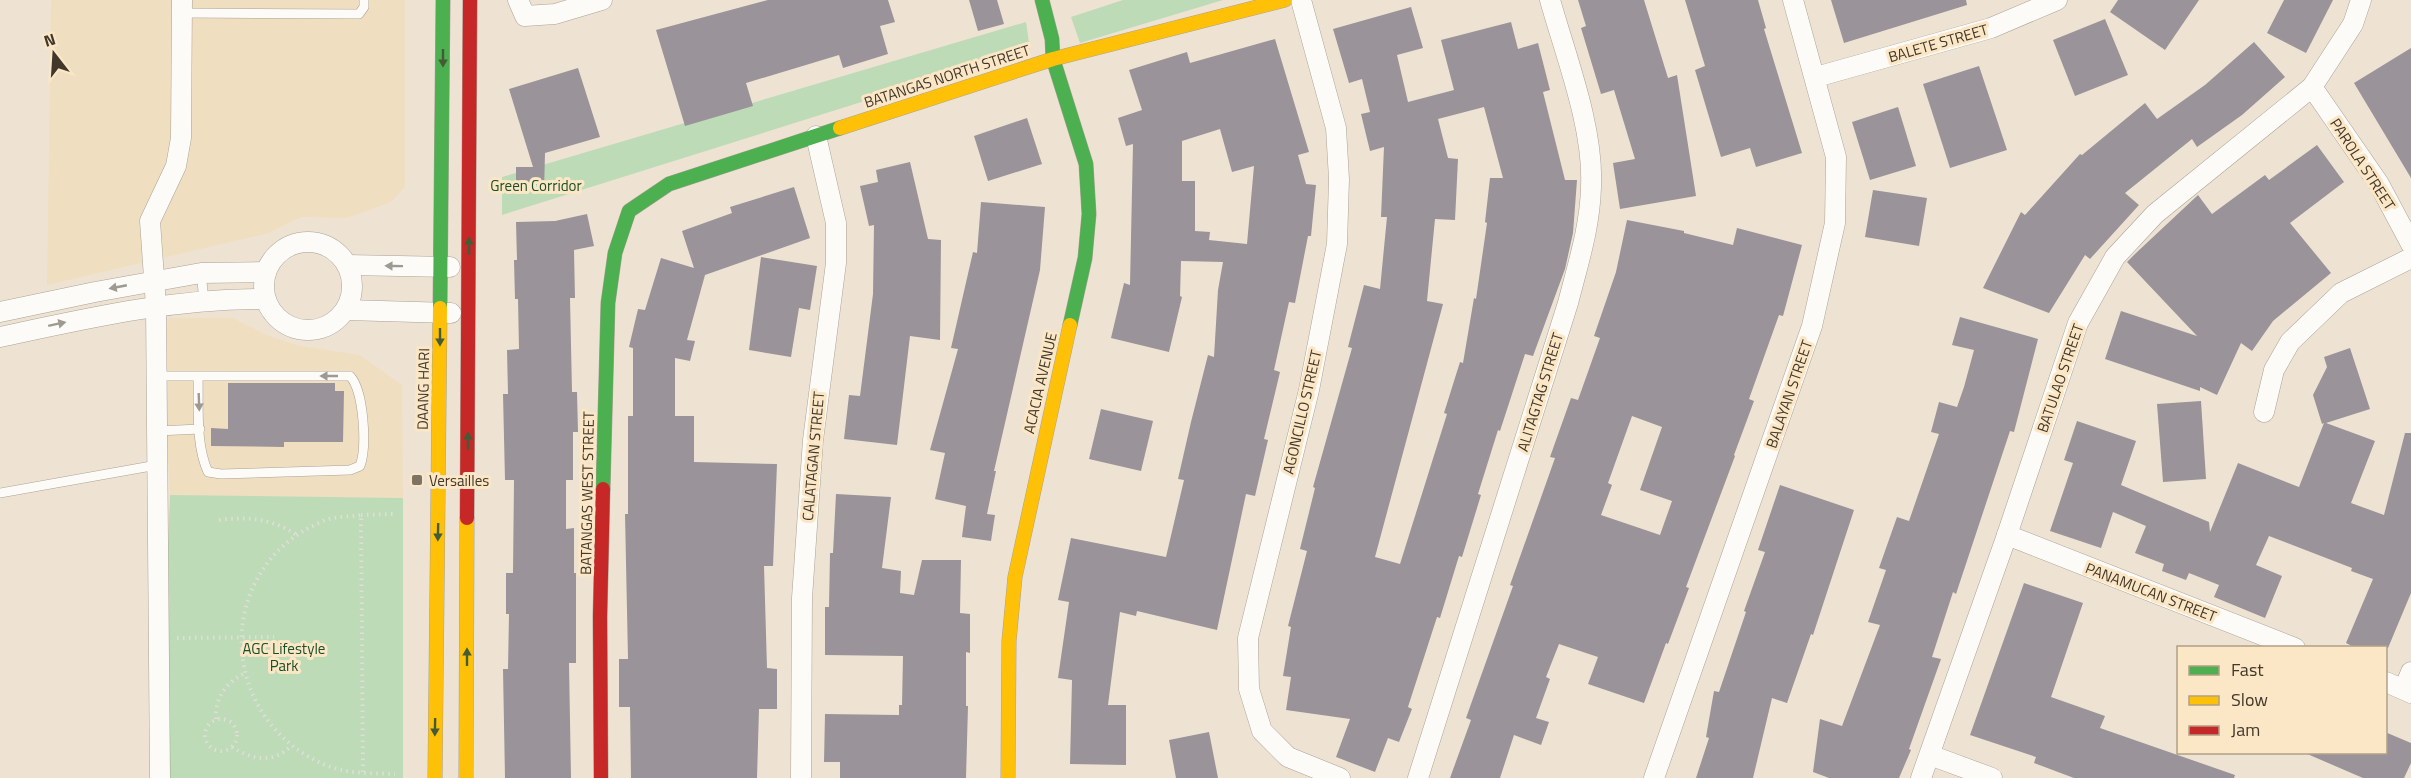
<svg xmlns="http://www.w3.org/2000/svg" width="2411" height="778" font-family="'Titillium Web',sans-serif">
<style>
.built{fill:#f0dec0}
.green{fill:#bcdbb6}
.building{fill:#9a9399;fill-rule:evenodd}
.lines{fill:none;stroke-linecap:round;stroke-linejoin:round}
.lane-casing{stroke:#aaa295;stroke-width:10}
.street-casing{stroke:#aaa295;stroke-width:21}
.fast-casing{stroke:#aaa295;stroke-width:15}
.slow-casing{stroke:#aaa295;stroke-width:15}
.jam-casing{stroke:#aaa295;stroke-width:15}
.path{stroke:#e1ded9;stroke-width:4;stroke-dasharray:1.5 4.5;stroke-linecap:butt}
.lane{stroke:#fcfbf8;stroke-width:9}
.street{stroke:#fcfbf8;stroke-width:20}
.fast{stroke:#4caf50;stroke-width:14}
.slow{stroke:#ffc107;stroke-width:14}
.jam{stroke:#c62828;stroke-width:14}
.oneway{fill:#445c36}
.oneway2{fill:#9e9a92}
.poi-dot{fill:#7e7465;stroke:#fbe6c5;stroke-width:2}
.labels{text-anchor:middle;dominant-baseline:central;stroke-width:6;stroke-linejoin:round;paint-order:stroke}
.street-label{font-size:15px;fill:#41382b;stroke:#fbe6c5}
.park-label{font-size:15px;fill:#194f28;stroke:#fbe6c5}
.poi-label{font-size:15px;fill:#41382b;stroke:#fbe6c5;text-anchor:start}
</style>
<rect width="100%" height="100%" fill="#eee3d2"/>
<g class="built">
<path d="M51,0H405V187L391,202L347,218L301,217L269,233L47,285Z"/>
<path d="M169,318H233L269,336L300,346L360,355L402,385L403,498L170,495L162,355Z"/>
</g>
<g class="green">
<path d="M1123,0H1223L1080,43L1071,17Z"/>
<path d="M1026,22L1030,49L502,215V177Z"/>
<path d="M170,495L403,498V778H160Z"/>
</g>
<g class="building">
<path d="M768,0H888L895,22L880,26L888,54L843,68L839,55L746,83L753,106L685,126L656,30Z"/>
<path d="M969,0H997L1004,24L978,31Z"/>
<path d="M1578,0H1644L1668,78L1677,75L1696,196L1620,209L1613,163L1635,159L1614,90L1601,94L1581,28L1586,26Z"/>
<path d="M1685,0H1758L1766,28L1764,29L1802,153L1756,167L1750,148L1721,157L1695,70L1705,66Z"/>
<path d="M1831,0H1966L1967,5L1844,43Z"/>
<path d="M2118,0H2199L2165,50L2110,12Z"/>
<path d="M2284,0H2333L2306,53L2267,33Z"/>
<path d="M1411,7L1423,48L1397,55L1408,102L1454,90L1441,40L1511,22L1518,49L1538,43L1550,90L1543,92L1565,180H1577L1573,233L1565,269L1533,356L1525,354L1500,431L1498,430L1478,494L1481,495L1462,557L1459,556L1440,618L1437,617L1408,707L1412,709L1399,742L1388,738L1375,772L1336,757L1350,719L1286,710L1291,677L1283,676L1291,627L1288,626L1307,551L1300,549L1315,488L1313,487L1352,348L1348,347L1364,285L1380,289L1387,217H1381L1384,147L1370,151L1361,114L1370,112L1362,79L1349,83L1333,29ZM1484,107L1503,178H1490L1485,222L1487,223L1476,299L1474,298L1463,363L1460,362L1444,413L1447,414L1400,564L1375,557L1443,304L1427,301L1435,219L1455,220L1458,159L1448,158L1438,119Z"/>
<path d="M2105,19L2128,75L2075,96L2053,40Z"/>
<path d="M1275,39L1309,152L1298,155L1306,184L1316,185L1311,236H1308L1295,303L1289,302L1274,370L1280,372L1264,439L1268,440L1255,496L1246,494L1217,630L1137,611L1136,616L1120,612L1108,705H1126V765L1070,764L1072,680L1058,678L1069,602L1058,600L1071,538L1166,557L1184,480L1178,479L1191,422L1208,355L1214,357L1218,290L1223,262L1181,261L1180,296L1182,297L1169,352L1111,338L1124,283L1130,285L1133,144L1126,146L1118,118L1142,110L1129,70L1187,52L1190,63ZM1220,129L1232,172L1254,166L1247,244L1209,240L1210,232L1195,231V181H1182V141Z"/>
<path d="M2254,42L2285,77L2242,115L2197,147L2192,139L2125,193L2139,205L2090,259L2085,255L2049,313L1983,288L2021,212L2025,215L2080,154L2082,155L2145,103L2157,119L2205,85Z"/>
<path d="M2411,48V178L2354,83Z"/>
<path d="M1979,66L2007,150L1950,168L1923,84Z"/>
<path d="M578,68L600,137L545,153L544,192L541,193L538,185H516V167H533L509,89Z"/>
<path d="M1898,107L1916,166L1870,180L1852,122Z"/>
<path d="M1027,118L1042,164L988,181L974,136Z"/>
<path d="M2317,145L2344,182L2290,223L2331,273L2273,321L2252,351L2241,343L2217,395L2200,387V391L2105,359L2121,311L2197,336L2127,262L2136,253L2198,195L2212,214L2265,175L2269,180Z"/>
<path d="M910,162L928,239L941,240L940,340L910,336L897,445L844,439L849,395L860,396L873,294L874,225L869,226L860,186L878,182L876,170Z"/>
<path d="M794,187L810,238L705,275L687,340L695,341L690,361L675,358V416H694V462L777,464L773,566H764L767,668L777,669V709H759L757,778H631L630,707H619V659H628L625,514H628V416H633V348L629,347L638,309L645,310L661,258L694,268L682,231L732,213L730,207Z"/>
<path d="M1873,190L1927,198L1919,246L1865,237Z"/>
<path d="M981,202L1045,207L1040,270L994,471H996L987,514L995,515L991,541L962,537L966,506L935,499L945,453L930,450L958,349L951,348L973,252L977,253Z"/>
<path d="M587,214L594,246L574,250L575,298H570L572,392H577L578,432H573V480H566V529L574,528V573H576V663H569L571,778H505L503,669H508L509,614H506V573H513L514,480H505L503,394H508L507,350L519,349L518,299H515L514,260H517L516,222L555,221Z"/>
<path d="M1627,220L1684,231V233L1733,245L1737,228L1802,245L1783,316L1779,315L1749,399L1754,401L1734,455L1735,456L1686,587L1689,588L1668,644L1666,643L1644,703L1588,684L1598,657L1559,644L1546,677L1550,679L1536,718L1549,722L1541,745L1514,735L1500,778H1450L1471,720L1466,718L1513,586L1510,585L1555,458L1550,457L1571,398L1578,400L1600,338L1594,336L1616,272ZM1632,416L1662,427L1640,490L1672,501L1660,535L1601,515L1612,485L1608,483Z"/>
<path d="M761,257L817,266L810,310L799,308L791,357L749,350Z"/>
<path d="M1960,317L2038,339L2014,432L2010,431L1956,594L1953,592L1932,657L1941,659L1909,749L1911,750L1899,778H1829L1813,772L1820,719L1842,726L1880,625L1868,622L1886,570L1879,568L1897,517L1909,521L1939,434L1931,432L1939,402L1957,407L1964,387L1974,350L1952,345Z"/>
<path d="M2350,348L2370,409L2326,423L2375,441L2351,503L2384,515L2405,433H2411V593L2388,648H2356L2346,643L2373,579L2351,571L2352,568L2269,536L2256,565L2282,576L2265,618L2214,597L2219,585L2189,573L2186,580L2162,571L2164,564L2135,553L2146,526L2113,512L2101,548L2050,531L2073,463L2064,460L2077,421L2136,441L2121,485L2209,522L2210,532L2238,463L2299,487L2324,423L2322,424L2313,395L2327,367L2324,357Z"/>
<path d="M228,383H335V391H344L343,442H284V447L211,446V428L228,429Z"/>
<path d="M2201,401L2206,479L2163,482L2157,404Z"/>
<path d="M1101,409L1153,421L1141,471L1089,459Z"/>
<path d="M1780,485L1854,510L1813,635L1811,634L1787,703L1772,698L1753,778H1696L1709,738L1706,737L1714,691L1719,692L1746,612L1744,611L1765,552L1758,550Z"/>
<path d="M836,494L891,497L882,568L901,571L900,593L914,595L922,560H961L960,613L970,614V653L966,652V706H968L966,778H840V762H824L825,714L899,715V705H902L903,656L825,655V607H829L830,553H833Z"/>
<path d="M2024,583L2083,603L2051,697L2105,716L2100,728L2235,775L2234,778H2074L2034,763L2036,757L1970,735Z"/>
<path d="M1209,732L1218,778H1176L1169,740Z"/>
<path d="M2385,732L2411,743V763L2404,778H2363L2305,753H2385Z"/>
</g>
<g class="lines">
<defs>
<g id="lane">
<path d="M183,13L359,14L364,7V0"/>
<path d="M201,273L204,300"/>
<path d="M157,376H350C364,391 367,447 360,466L350,470L221,474L208,472C195,443 199,407 198,376"/>
<path d="M157,431L200,429"/>
<path d="M0,493L157,465"/>
</g>
<g id="street">
<path d="M518,0L525,16L555,14L602,0"/>
<path d="M1301,0L1336,128L1339,179L1337,244L1309,390L1248,638L1249,689L1262,731L1288,757L1340,778"/>
<path d="M1816,77L1991,28L2057,0"/>
<path d="M2312,87L2379,184L2411,244"/>
<circle cx="308" cy="286" r="44"/>
<path d="M347,265L450,267"/>
<path d="M346,310L451,313"/>
<path d="M0,312L95,292L201,273L266,272"/>
<path d="M0,337C88,318 175,298 265,299"/>
<path d="M2264,412L2274,370L2290,342L2341,293L2411,258"/>
<path d="M2007,535L2295,648"/>
<path d="M2386,682L2411,693"/>
<path d="M2404,689L2411,672"/>
<path d="M1930,755L1992,778"/>
<path d="M160,778L156,306L150,221L176,166L181,138L182,0"/>
<path d="M801,778L802,598L813,440L836,263V223L816,136"/>
<path d="M1418,778L1568,303C1578,264 1590,227 1591,187C1594,128 1566,57 1550,0"/>
<path d="M1654,778L1812,326L1835,223L1836,157L1793,0"/>
<path d="M1921,778L2007,535L2078,323L2115,257L2155,214L2312,87L2353,24L2361,0"/>
</g>
<g id="fast">
<path d="M1042,0L1052,39L1053,59L1086,164L1089,214L1085,258L1070,325"/>
<path d="M440,308L443,0"/>
<path d="M603,489L608,303L615,253L629,211L669,184L840,128"/>
</g>
<g id="slow">
<path d="M840,128L1053,59L1285,0"/>
<path d="M435,778L440,308"/>
<path d="M466,778L467,518"/>
<path d="M1008,778L1009,641L1015,577L1070,325"/>
</g>
<g id="jam">
<path d="M467,518L470,0"/>
<path d="M601,778L600,617L603,489"/>
</g>
</defs>
<use href="#lane" class="lane-casing"/>
<use href="#street" class="street-casing"/>
<use href="#fast" class="fast-casing"/>
<use href="#slow" class="slow-casing"/>
<use href="#jam" class="jam-casing"/>
<g class="path">
<path d="M361,515L394,514"/>
<path d="M219,520C249,516 272,519 297,535"/>
<path d="M177,638L274,637"/>
<circle cx="221" cy="735" r="16"/>
<path d="M216,719C215,697 226,683 245,673"/>
<path d="M232,747C252,760 273,764 291,746"/>
<path d="M363,772L361,515C349,517 333,516 321,522C211,569 217,722 328,766C348,774 374,773 395,774"/>
</g>
<use href="#lane" class="lane"/>
<use href="#street" class="street"/>
<use href="#fast" class="fast"/>
<use href="#slow" class="slow"/>
<use href="#jam" class="jam"/>
</g>
<defs><path id="oneway-solid" d="M-6-.8H1V-3.2L6.5 0L1 3.2V.8H-6Z" transform="scale(1.5)"/></defs>
<g class="oneway">
<use href="#oneway-solid" transform="translate(443 58) rotate(90)"/>
<use href="#oneway-solid" transform="translate(469 246) rotate(-90)"/>
<use href="#oneway-solid" transform="translate(440 337) rotate(90)"/>
<use href="#oneway-solid" transform="translate(468 441) rotate(-90)"/>
<use href="#oneway-solid" transform="translate(438 532) rotate(91)"/>
<use href="#oneway-solid" transform="translate(467 657) rotate(-90)"/>
<use href="#oneway-solid" transform="translate(435 727) rotate(91)"/>
</g>
<g class="oneway2">
<use href="#oneway-solid" transform="translate(394 266) rotate(-179)"/>
<use href="#oneway-solid" transform="translate(118 287) rotate(169)"/>
<use href="#oneway-solid" transform="translate(57 324) rotate(-12)"/>
<use href="#oneway-solid" transform="translate(329 376) rotate(-180)"/>
<use href="#oneway-solid" transform="translate(199 402) rotate(88)"/>
</g>
<rect class="poi-dot" x="411" y="474" width="12" height="12" rx="3"/>
<g class="labels">
<g class="street-label">
<text transform="translate(1938 43) rotate(-16)">BALETE STREET</text>
<text transform="translate(947 76) rotate(-18)">BATANGAS NORTH STREET</text>
<text transform="translate(2363 164) rotate(57)">PAROLA STREET</text>
<text transform="translate(2060 378) rotate(-71)">BATULAO STREET</text>
<text transform="translate(1040 383) rotate(-77)">ACACIA AVENUE</text>
<text transform="translate(423 389) rotate(-89)">DAANG HARI</text>
<text transform="translate(1540 392) rotate(-73)">ALITAGTAG STREET</text>
<text transform="translate(1789 394) rotate(-71)">BALAYAN STREET</text>
<text transform="translate(1302 412) rotate(-77)">AGONCILLO STREET</text>
<text transform="translate(813 456) rotate(-85)">CALATAGAN STREET</text>
<text transform="translate(587 493) rotate(-89)">BATANGAS WEST STREET</text>
<text transform="translate(2151 592) rotate(21)">PANAMUCAN STREET</text>
</g>
<g class="park-label">
<text x="536" y="185">Green Corridor</text>
<text x="284" y="648">AGC Lifestyle<tspan x="284" dy="17">Park</tspan></text>
</g>
<g class="poi-label">
<text x="429" y="480">Versailles</text>
</g>
</g>
<rect x="2177" y="646" width="210" height="108" fill="#fbe6c5" stroke="#b1a087" stroke-width="1.5"/>
<rect x="2189" y="666" width="30" height="9" fill="#4caf50" stroke="#b1a087" stroke-width="1.5"/>
<text x="2231" y="676" font-size="18" fill="#41382b">Fast</text>
<rect x="2189" y="696" width="30" height="9" fill="#ffc107" stroke="#b1a087" stroke-width="1.5"/>
<text x="2231" y="706" font-size="18" fill="#41382b">Slow</text>
<rect x="2189" y="726" width="30" height="9" fill="#c62828" stroke="#b1a087" stroke-width="1.5"/>
<text x="2231" y="736" font-size="18" fill="#41382b">Jam</text>
<g transform="translate(54 54) rotate(343)" stroke="#fbe6c5" stroke-width="4.5" paint-order="stroke">
<path d="M0-4.5L10 22L0 15L-10 22Z" fill="#41382b"/>
<text y="-9" font-size="16" font-weight="bold" text-anchor="middle" fill="#41382b">N</text>
</g>
</svg>
